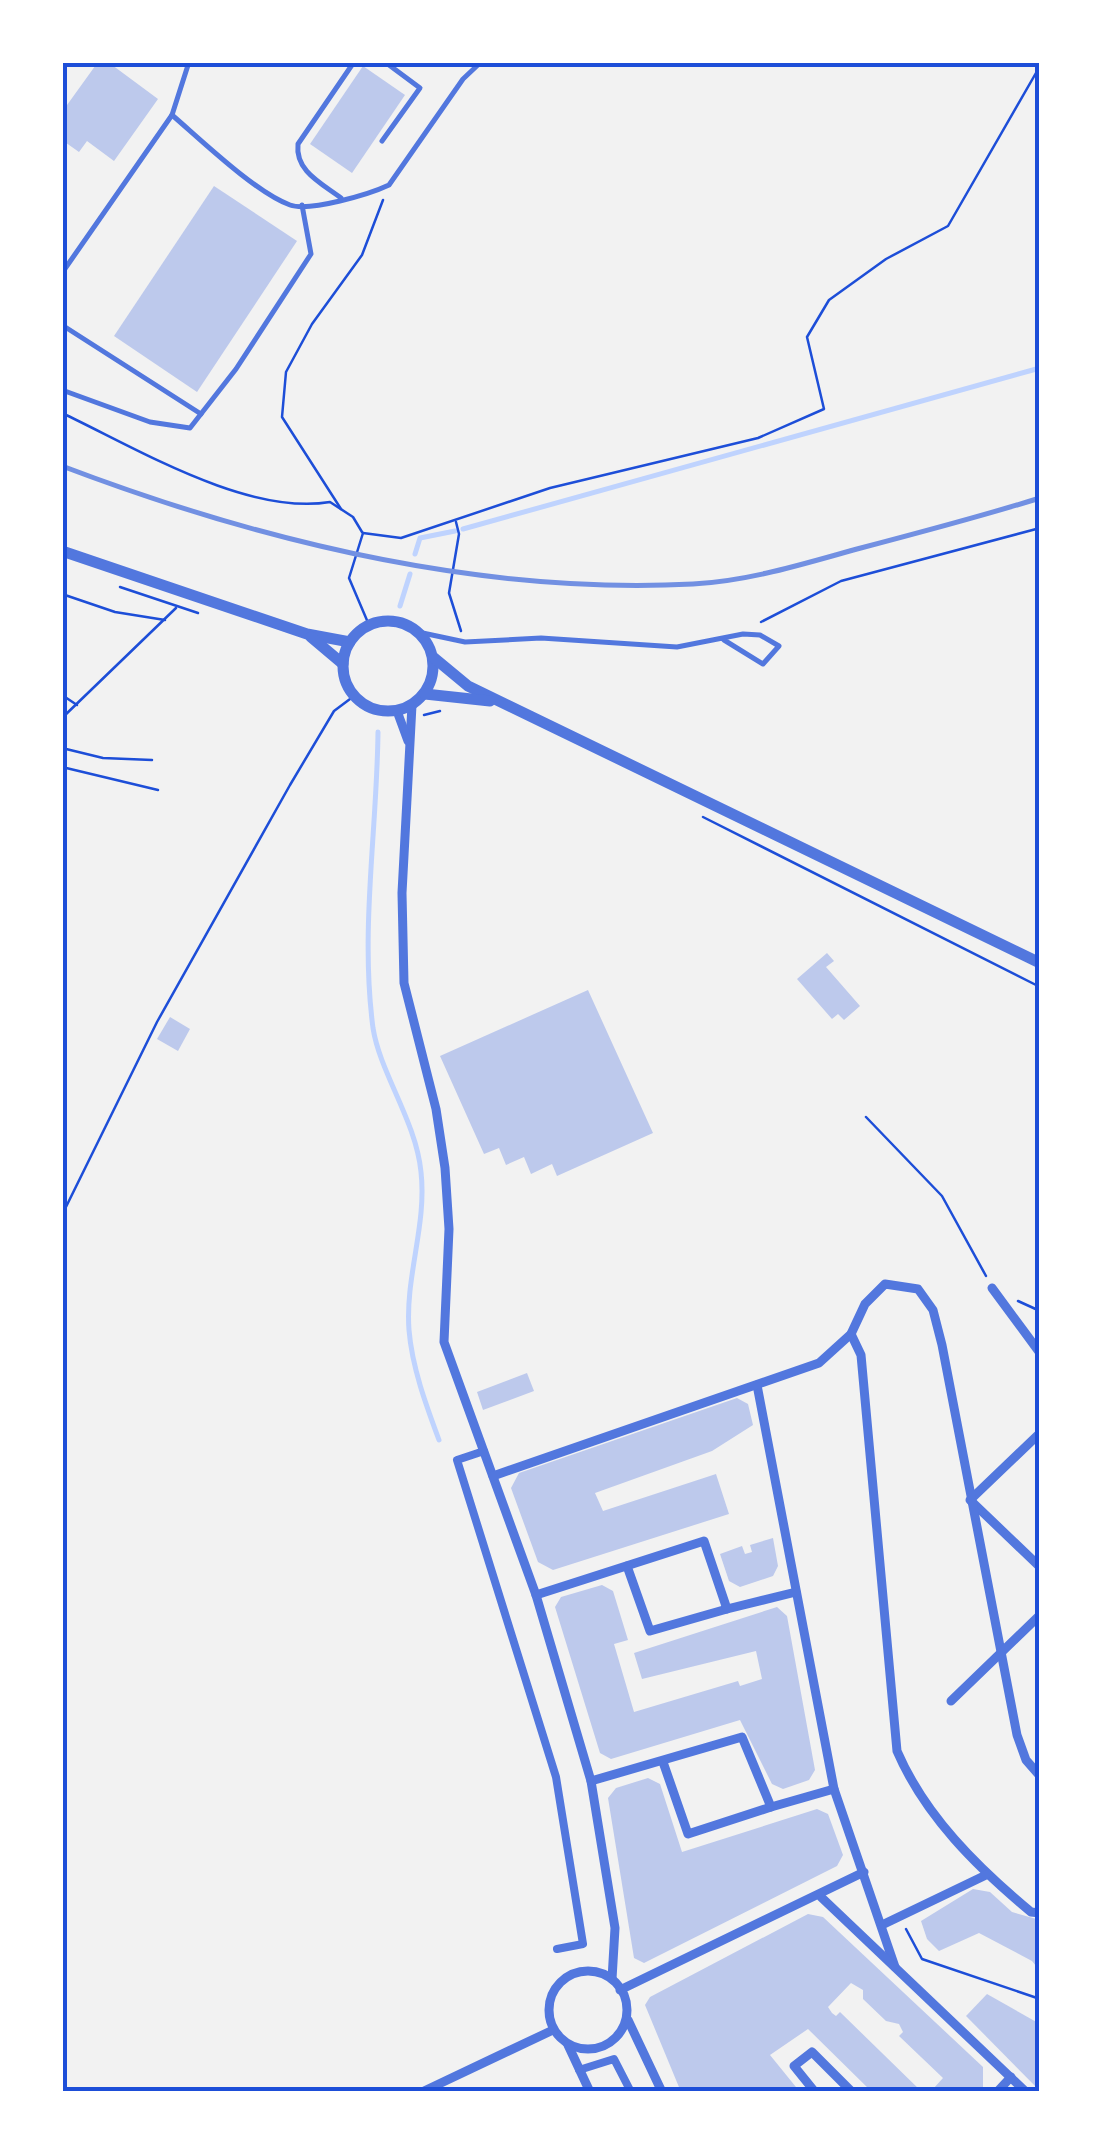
<svg xmlns="http://www.w3.org/2000/svg" width="1102" height="2154" font-family="Arial,sans-serif">
<style>
.lines{fill:none;stroke-linecap:round;stroke-linejoin:round}
.stream{stroke:#bfd3fe;stroke-width:5}
.building{fill:#bdc9ec}
.path{stroke:#1d4ed8;stroke-width:2.5}
.service{stroke:#5277de;stroke-width:5}
.pedestrian{stroke:#5277de;stroke-width:8}
.minor{stroke:#5277de;stroke-width:9}
.tertiary{stroke:#5277de;stroke-width:11}
.rail{stroke:#7290e2;stroke-width:5}
.neatline{fill:none;stroke:#1d4ed8;stroke-width:4}
</style>
<rect width="100%" height="100%" fill="#f2f2f2"/>
<g class="lines">
<g class="stream">
<path d="M463,529L1040,368"/>
<path d="M415,554L420,538L455,531"/>
<path d="M400,606L410,574"/>
<path d="M378,732C377,831 360,930 373,1028C380,1073 416,1121 421,1172C427,1225 405,1277 409,1330C412,1367 426,1405 439,1440"/>
</g>
</g>
<g class="building">
<path d="M98,62H108L158,99L114,161L87,141L79,152L62,140V112Z"/>
<path d="M363,66L405,95L352,173L310,144Z"/>
<path d="M214,186L297,241L197,392L114,336Z"/>
<path d="M827,953L834,961L826,967L860,1006L844,1020L838,1014L832,1019L797,979Z"/>
<path d="M588,990L653,1133L557,1176L552,1164L531,1174L524,1157L506,1165L499,1148L484,1154L440,1056Z"/>
<path d="M170,1017L190,1029L178,1051L157,1039Z"/>
<path d="M527,1373L534,1391L483,1410L477,1392Z"/>
<path d="M737,1398L748,1404L753,1425L712,1451L595,1493L603,1511L716,1474L729,1514L553,1570L538,1562L511,1488L519,1473Z"/>
<path d="M773,1538L778,1566L773,1576L740,1587L729,1581L720,1554L742,1546L745,1554L752,1552L750,1545Z"/>
<path d="M602,1585L613,1591L628,1640L614,1644L634,1712L738,1681L740,1686L762,1679L756,1651L642,1679L634,1653L777,1607L787,1616L815,1770L809,1780L783,1789L772,1784L740,1720L611,1759L600,1753L555,1607L561,1597Z"/>
<path d="M648,1778L660,1784L682,1852L817,1809L828,1814L843,1855L837,1866L644,1963L634,1958L608,1798L616,1788Z"/>
<path d="M973,1889L990,1892L1012,1912L1040,1920V1971L1032,1961L979,1933L939,1951L927,1939L921,1921Z"/>
<path d="M808,1914L823,1917L983,2067V2087L978,2092H936L933,2089L943,2078L899,2036L903,2032L899,2024L886,2021L863,1999V1990L851,1983L828,2007L832,2013L836,2016L840,2012L922,2092H872L808,2029L770,2055L800,2092H681L645,2005L650,1997Z"/>
<path d="M987,1994L1040,2024V2091L966,2016Z"/>
</g>
<g class="lines">
<g class="path">
<path d="M62,413C136,448 247,516 330,502L353,517L362,532"/>
<path d="M341,509L282,417L286,372L312,324L362,255L383,200"/>
<path d="M456,522L459,534L449,593L461,631"/>
<path d="M363,533L401,538L550,488L758,438L824,409L807,337L829,300L886,259L948,226L1040,66"/>
<path d="M363,533L349,578L369,625"/>
<path d="M120,587L198,613"/>
<path d="M62,594L115,612L165,620"/>
<path d="M761,622L841,581L1040,528"/>
<path d="M62,695L77,705"/>
<path d="M424,715L440,711"/>
<path d="M62,718L176,608"/>
<path d="M62,748L103,758L152,760"/>
<path d="M62,767L158,790"/>
<path d="M703,817L1040,987"/>
<path d="M866,1117L942,1196L986,1276"/>
<path d="M62,1215L157,1022L290,785L334,711L354,696"/>
<path d="M1018,1301L1040,1311"/>
<path d="M906,1929L922,1959L1040,1999"/>
</g>
<g class="service">
<path d="M172,115C200,139 256,193 290,205C310,212 370,194 389,185L463,79L481,62"/>
<path d="M382,141L420,88L385,62"/>
<path d="M341,198C321,183 295,171 298,144L354,62"/>
<path d="M62,273L172,115L189,62"/>
<path d="M62,325L201,414"/>
<path d="M62,390L150,422L190,428L236,369L311,254L302,205"/>
<path d="M418,632L465,642L541,638L677,647L743,634L760,635L779,646L763,664L724,640"/>
</g>
<g class="pedestrian">
<path d="M484,1451L457,1460L556,1777L583,1944L557,1949"/>
<path d="M579,2070L614,2059L631,2092"/>
</g>
<g class="minor">
<path d="M412,705L402,893L404,983L436,1109L445,1168L449,1229L444,1342L536,1595L591,1781L615,1928L612,1979"/>
<path d="M397,711L408,741"/>
<path d="M992,1288L1040,1353"/>
<path d="M851,1334L861,1355L897,1751C925,1816 977,1867 1031,1912L1040,1913"/>
<path d="M757,1385L834,1789L895,1967"/>
<path d="M1040,1433L970,1500L1040,1567"/>
<path d="M493,1476L819,1363L851,1334L865,1304L885,1284L918,1289L933,1310L942,1345L1017,1735L1026,1760L1040,1776"/>
<path d="M627,1566L650,1631L727,1609"/>
<path d="M536,1595L704,1541L727,1609L796,1592"/>
<path d="M951,1701L1040,1615"/>
<path d="M663,1762L688,1834L771,1807"/>
<path d="M591,1781L742,1737L771,1807L834,1789"/>
<path d="M821,1897L1026,2092"/>
<path d="M884,1924L986,1875"/>
<circle cx="588" cy="2010" r="39"/>
<path d="M620,1990L864,1872"/>
<path d="M628,2020L662,2092"/>
<path d="M568,2045L590,2092"/>
<path d="M422,2092L553,2030"/>
<path d="M815,2092L794,2066L812,2052L852,2092"/>
<path d="M997,2092L1011,2077"/>
</g>
<g class="tertiary">
<path d="M62,551L307,634L350,642"/>
<circle cx="388" cy="666" r="45"/>
<path d="M311,637L343,664"/>
<path d="M433,657L468,686L1040,963"/>
<path d="M425,694L490,701"/>
</g>
<path class="rail" d="M62,466C262,542 478,595 693,584C749,581 803,564 857,549C918,533 979,517 1040,498"/>
</g>
<rect width="1102" height="2154" fill="none" stroke="#ffffff" stroke-width="130"/>
<rect x="65" y="65" width="972" height="2024" class="neatline"/>
</svg>
